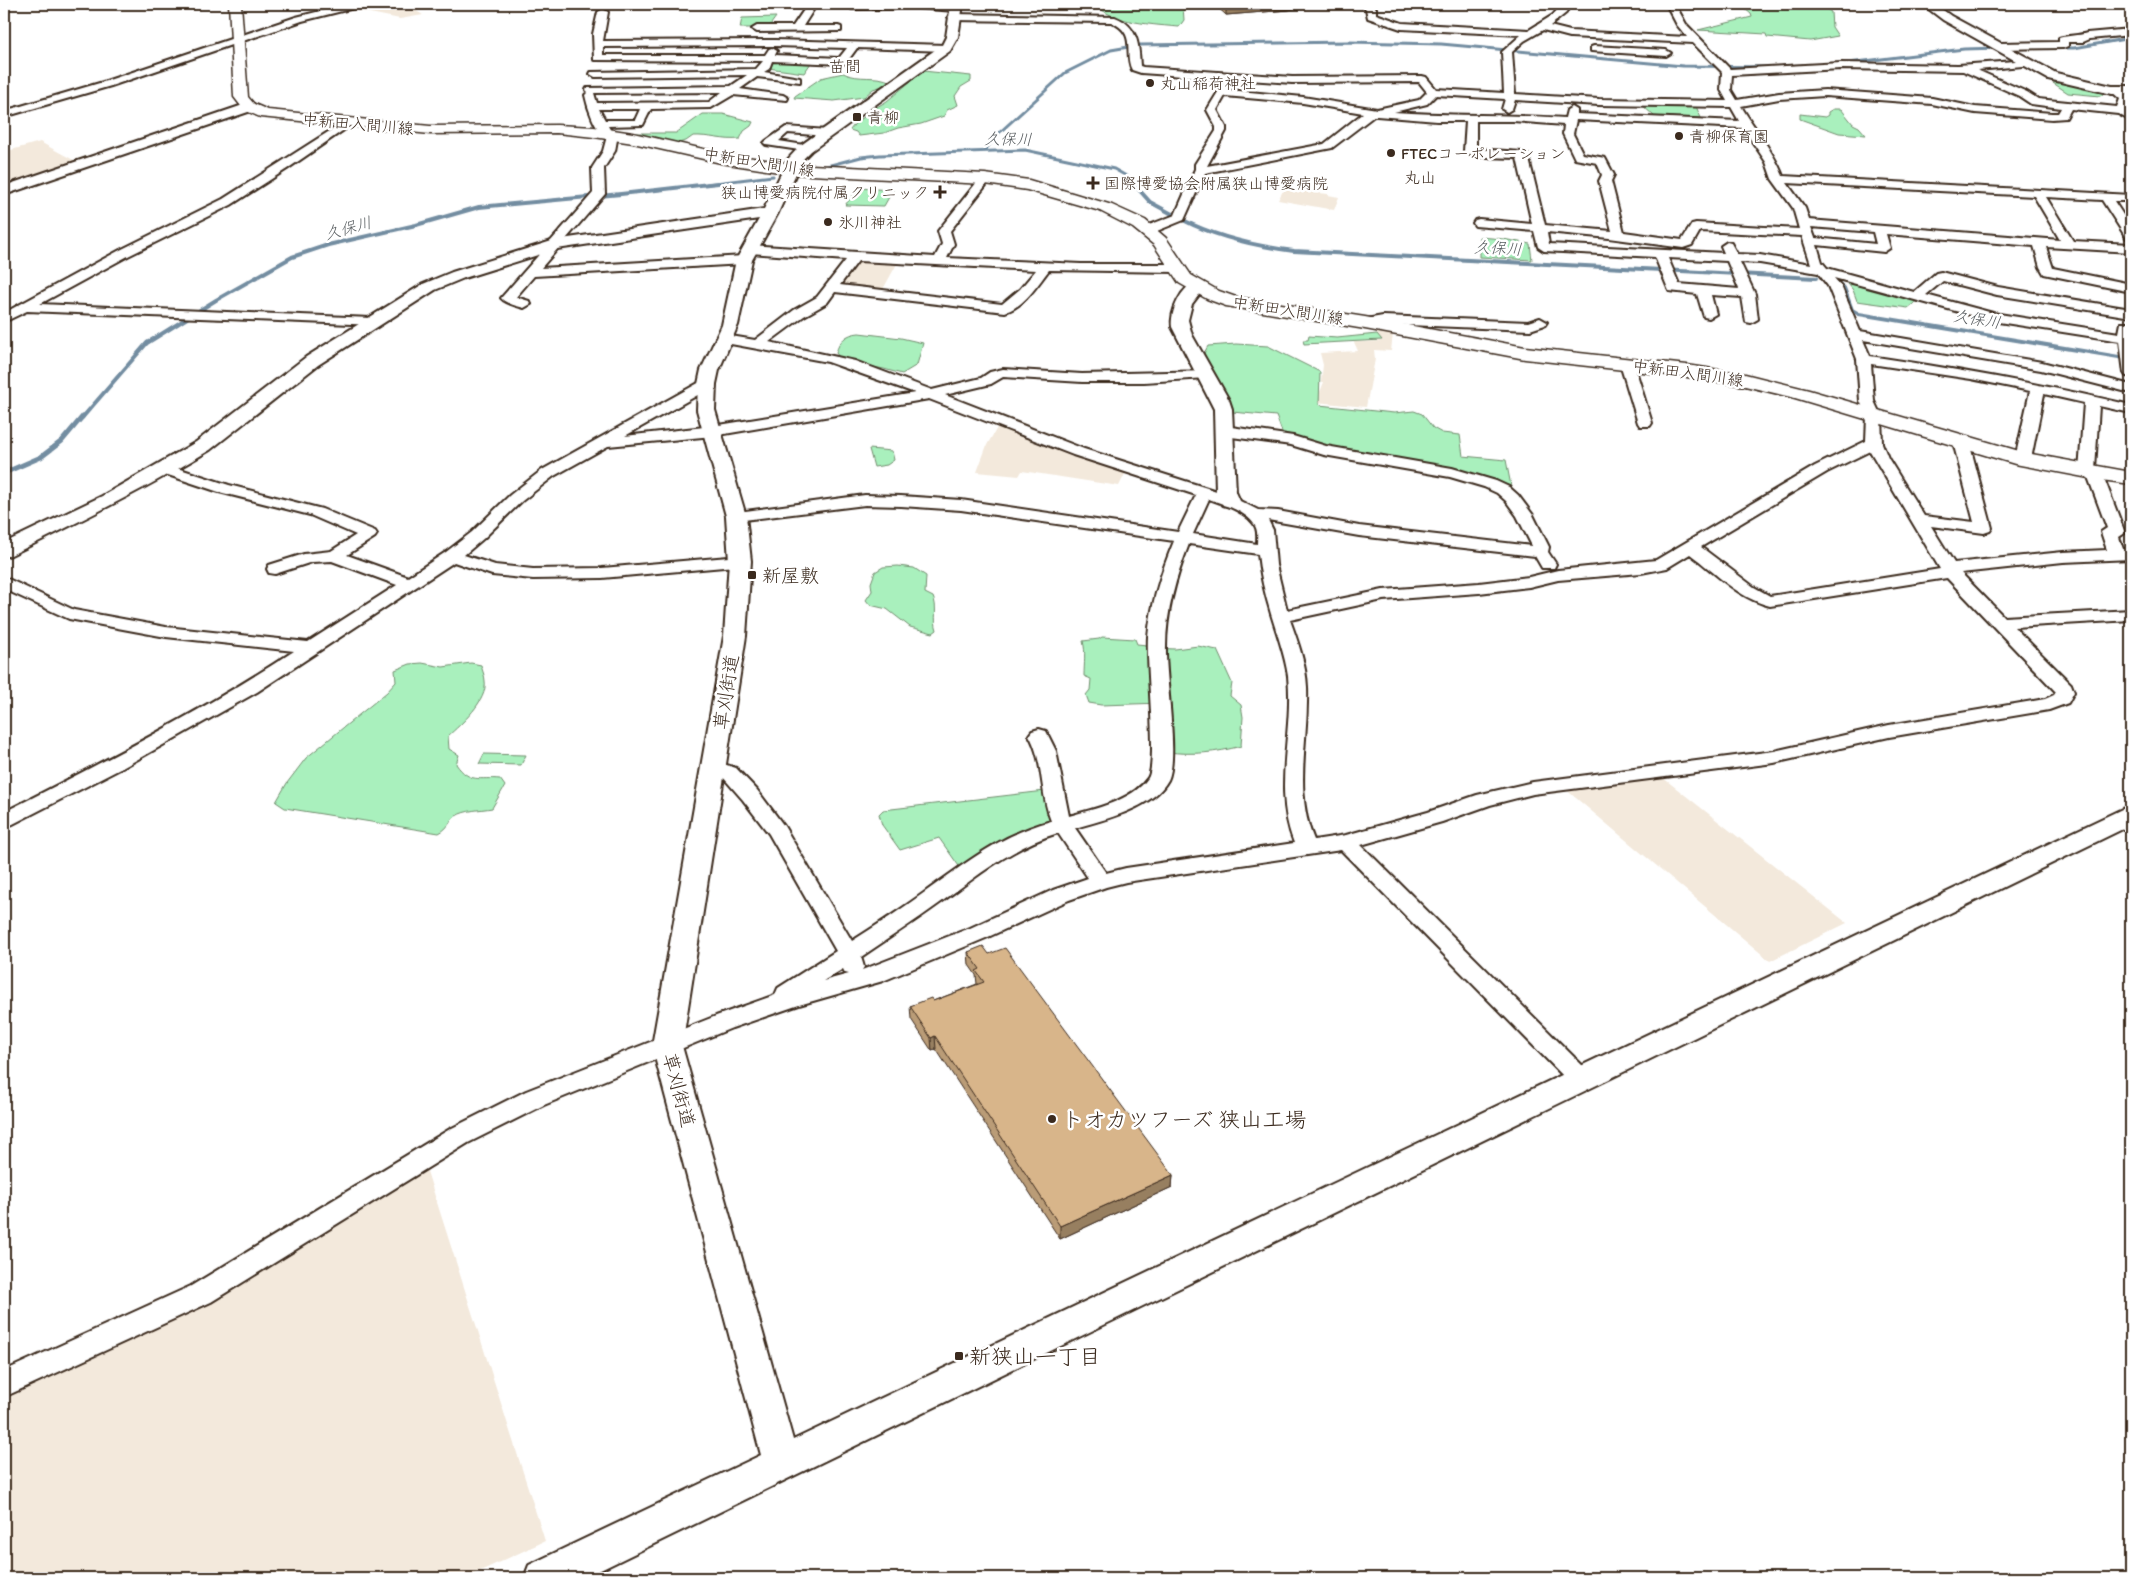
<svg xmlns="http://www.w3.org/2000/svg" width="2135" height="1582" font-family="Itim,'Klee One',sans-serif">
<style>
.built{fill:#f3e9dc}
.green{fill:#a9f0bd;stroke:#728d6e}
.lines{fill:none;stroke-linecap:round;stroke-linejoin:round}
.stream-far2{stroke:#738da1;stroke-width:3}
.stream-far1{stroke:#738da1;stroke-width:4}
.stream{stroke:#738da1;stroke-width:5}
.minor-casing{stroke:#3b2a1e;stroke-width:4}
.tertiary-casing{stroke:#3b2a1e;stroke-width:4}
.secondary-casing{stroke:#3b2a1e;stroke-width:3}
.minor{fill:#fff;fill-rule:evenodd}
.tertiary{fill:#fff;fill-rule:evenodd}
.secondary{fill:#fff;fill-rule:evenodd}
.wall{fill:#ba9c77;stroke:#3b2a1e}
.shaded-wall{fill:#977f61;stroke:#3b2a1e}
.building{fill:#d8b58a;stroke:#3b2a1e}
.poi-dot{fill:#3b2a1e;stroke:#fff;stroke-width:2}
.labels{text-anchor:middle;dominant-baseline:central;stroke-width:5;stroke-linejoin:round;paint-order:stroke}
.far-neighbourhood-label{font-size:16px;fill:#3b2a1e;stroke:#fff}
.far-poi-label{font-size:16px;fill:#3b2a1e;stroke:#fff;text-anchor:start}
.far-street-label{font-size:16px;fill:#3b2a1e;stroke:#fff}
.far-water-label{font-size:16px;font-style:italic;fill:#575c5f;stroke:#fff}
.poi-label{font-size:19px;fill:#3b2a1e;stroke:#fff;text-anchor:start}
.street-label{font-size:19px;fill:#3b2a1e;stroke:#fff}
.near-poi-label{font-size:22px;fill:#3b2a1e;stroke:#fff;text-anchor:start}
</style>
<rect width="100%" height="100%" fill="#fff"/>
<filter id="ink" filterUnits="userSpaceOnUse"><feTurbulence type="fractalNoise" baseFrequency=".02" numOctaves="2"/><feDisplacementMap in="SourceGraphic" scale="10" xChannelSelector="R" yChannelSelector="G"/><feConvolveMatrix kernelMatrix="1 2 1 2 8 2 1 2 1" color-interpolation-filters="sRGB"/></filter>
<g filter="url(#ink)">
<g class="built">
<path d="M365,4H393L410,7L423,15L400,19L345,8Z"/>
<path d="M40,142L79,163L15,185L4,178V152Z"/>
<path d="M1284,189L1328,194V195L1339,197L1334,210L1278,200Z"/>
<path d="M855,260L898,262L882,291L835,287Z"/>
<path d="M1375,330L1393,333L1391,351L1374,350L1375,359L1366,407L1316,402L1324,382H1321L1323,365L1320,353L1358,351L1354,342L1382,341Z"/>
<path d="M1002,427L1126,472L1119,486L1022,471L1019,476L977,472L987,445L997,428Z"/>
<path d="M1662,777L1847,923L1770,961L1564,788Z"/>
<path d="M425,1165L545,1541L465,1578H4V1390L141,1328Z"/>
</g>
<g class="green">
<path d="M1096,4H1186L1183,6L1184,20L1179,27C1158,25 1109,23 1096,4Z"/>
<path d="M1739,4H1833L1822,6L1831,12L1832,27L1838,36L1810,41L1767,37L1766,34L1698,30L1752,17L1751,14Z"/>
<path d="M776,17L768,28H740L742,18Z"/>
<path d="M772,60H813L804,73L768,68Z"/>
<path d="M923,71L971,76V81L961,87L955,96L958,105L947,110L944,116L921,124L898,128L884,133L859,136L856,132L850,130L857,121L863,118L865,114L887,101Z"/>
<path d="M843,73C859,81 877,74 891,82L886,85L873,89L864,97L834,101L794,98L795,96L821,78Z"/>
<path d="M2064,82L2109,92L2100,96L2068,93L2053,83Z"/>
<path d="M1641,104H1695L1701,118L1655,117Z"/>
<path d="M1833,109H1841L1853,124L1859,127L1866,135L1839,133L1800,119V114L1825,117L1828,115V112Z"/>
<path d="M703,114H723L753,122L751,126L744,131L740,139C724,141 709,135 693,136L686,141L675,144L629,133H676Z"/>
<path d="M859,188L893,190L884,206L845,205Z"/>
<path d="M1480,237L1503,239L1530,244L1532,260L1480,257Z"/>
<path d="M1844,279L1918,300L1908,308L1857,301L1853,290Z"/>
<path d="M859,333L901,338L923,343L917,365L902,374L884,369L848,362L840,358L836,353C839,341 846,334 859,333Z"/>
<path d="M1377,334L1382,340L1304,344L1303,340H1308L1309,336L1337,338Z"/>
<path d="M1236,344L1268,346L1320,372L1319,405L1394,413L1414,411L1422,414L1433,428L1442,433L1460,435L1463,456L1506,460L1511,486L1453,470L1334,449L1282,432L1276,416L1232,412L1216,376L1203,355L1208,346Z"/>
<path d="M869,449L892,451L894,460L887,465L874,467Z"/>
<path d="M898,566L914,568L926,576L925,593L933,597C938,607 933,619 937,630L933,633L910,627L887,609L870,605L866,600L872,591L871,583L875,572L883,567Z"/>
<path d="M1102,637L1135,639L1137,644L1147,645L1153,648L1175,649L1198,646L1217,650L1232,683L1230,696L1241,705L1243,717L1241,746C1216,753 1193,755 1167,752L1163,703L1101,705L1089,703L1086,695L1090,690L1091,679L1084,676C1084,664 1086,652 1083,641L1099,639Z"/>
<path d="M422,663L443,667L471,663L481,665C482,670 485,676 485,681C488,701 461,724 448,736L449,749L459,755L456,764C470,784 479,777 500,779L505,786L492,808C481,810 465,810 456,816C449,821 449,828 439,833L285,808L276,802L287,783L306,758L387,692L396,682L395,670L410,664Z"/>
<path d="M484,754L525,755H526L521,765L479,764Z"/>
<path d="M1045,791L1055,819L961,869L939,838L900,850L882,825L879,814L883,810Z"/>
</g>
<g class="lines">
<g class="stream-far2">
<path d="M2042,48H2074L2131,38"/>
<path d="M1840,64L1964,49L2000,48"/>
<path d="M985,150L999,133L1065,73L1111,50L1140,45L1348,42L1441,44L1683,66L1773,67"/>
<path d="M823,167L861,157L880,155L1025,150L1114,169L1128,177L1134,184"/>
<path d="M707,184L773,176"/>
</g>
<g class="stream-far1">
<path d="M1133,183L1150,202L1174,215"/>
<path d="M1183,220C1218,238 1255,246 1294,251L1816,278"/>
<path d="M1837,282L1844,288L1852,310L1859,314L2131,359"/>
<path d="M82,418L147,343L216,300L292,257L328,245L416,225L479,207L621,194L718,183"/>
</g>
<path class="stream" d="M4,473L41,457L62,441L83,416"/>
<defs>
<g id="minor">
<path d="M349,4H364L362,6L302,21L111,86L4,117V111L103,82L296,17Z"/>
<path d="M808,4H817L803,26H838L841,27V31L757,32L752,29L757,26H793Z"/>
<path d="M850,4C868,4 950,0 960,8L955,11L915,8L852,9L847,6Z"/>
<path d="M1361,4H1371L1376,8V14L1402,23L1529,30L1553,15L1562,4H1570L1566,13L1550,26L1570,31L1687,37L1677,25L1666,4H1675L1686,24L1730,69L1841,63L1958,65L2030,60L2035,63L2034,65L1977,70L2027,92L2038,99L2117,107L2120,99L2111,91L2112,89C2119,87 2127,92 2131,98L2127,110L2131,113V121L2118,114L2071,109L2066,118L2052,119L1975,113L1932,104L1825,96L1779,99L1741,106C1754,128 1774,152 1783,176L2131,195V201H2114L2131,227V240L2127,239L2102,200L2046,197L2073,241L2131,244V252L2046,247L2053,268L2131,284V292L2044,274L2040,267L2034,246L1886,234L1890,248L1884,252L1817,245L1822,262L1827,268L1914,292L1936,273L1941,272L1998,287L2131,309V317L1997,295L1943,281L1926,295L1993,313L2119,333L2121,323H2131V377L2126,376L2124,373L2120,341L1992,321L1834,278L1841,286L1860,331L2042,362L2131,385V393L2041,370L1863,340L1870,356C1958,369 2045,385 2131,405V413L2099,406L2095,469L2100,470L2102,473L2125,533L2119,537L2123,549H2131V559L2063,562L1961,573L2004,617L2131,610V620L2014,627L2071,684L2074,692L2068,703L2049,710L1889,737L1774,763L1533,794L1490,805L1442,822L1361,845L1589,1072L1593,1079L1589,1086L1581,1088L1573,1086L1341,850L1126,882L1106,887L1069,900L986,938L883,981L799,1005L732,1028L544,1105L468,1143L211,1302L4,1397V1371L191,1286L450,1129L526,1091L716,1016L775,995L778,988L836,951L769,834L743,800L722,776L707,771L704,767L707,763L714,761L736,768L757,790L784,826L852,941C877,925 902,909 925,892C967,862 1000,835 1051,821C1040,794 1044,761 1029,735L1032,731L1039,729L1046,731L1056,751L1069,816C1094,809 1132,801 1148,778C1158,763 1146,664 1148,637C1151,604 1161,572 1174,541L961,510L901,506L865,505L736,521L730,519L728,516L730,513L865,495L901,496L961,500L1178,532L1196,495L1073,455L929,399L713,436L608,446L554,476L522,501L484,538L464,555L495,565L533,569L602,568L740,556L746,557L748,561L746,565L602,578L533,579L492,575L454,562L257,692L124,767L11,825L4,827V812C103,762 201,712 294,651L166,637L69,619L4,589V577L74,610L166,627L308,642L397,585L332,561L312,562L275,574L269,573L267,569L269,565L304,554L331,551L356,535L310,515L219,492L159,472L157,469L159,466H171L229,485L322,509L375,531L377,534L375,537L347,555L408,577L446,552L472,532L510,495L542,470L702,381H712L714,384L712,387L625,436L713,426L915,393L828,362L720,342L718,339L720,336L725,335L755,340L794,310L817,297L846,260L750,253L744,249L750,245L935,257L942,244L938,231L981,177L985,176L991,179L950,231L954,244L947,258L1081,264H1176L1182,268L1176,272L1049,270C1038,284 1024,307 1005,312L835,292L827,303L804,316L769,342L855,361L932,390L981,378L990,372L1003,369L1082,374L1211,371L1213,374L1211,377L1206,378L1144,382H1082L1003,377L991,384L945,395L1084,449L1226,494L1258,510L1278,511L1359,526L1532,546L1517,516L1506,501L1497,493L1484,487L1450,477L1324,455L1291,445L1224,436L1219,434L1216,431L1219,428L1224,426L1293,436L1326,446L1452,468L1496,481L1509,487L1518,495L1533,515L1549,547L1548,552L1556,564L1554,568H1542L1535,556L1359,536L1268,520L1273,530L1276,565L1287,610L1383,590L1479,583L1529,577L1558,570L1656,560L1815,466L1866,441L1867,416L1860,401L1857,359L1828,286L1818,273L1760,263L1740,262L1755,294L1758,319L1751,323L1746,322L1742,297L1711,295L1716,314L1709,318L1704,317L1697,294L1669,291L1655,257L1544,251L1538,247L1534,231L1475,226L1473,223L1475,220L1479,219L1532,224L1517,158L1482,157L1466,153L1464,151L1466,121H1437L1377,116H1374L1332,148L1205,173L1184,220L1152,233H1144L1142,230L1144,227L1175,215L1195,169V164L1216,131V127L1207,110L1226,79L1141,73L1132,70C1123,52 1138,34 1111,22L953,20L948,17L953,14L1115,17C1138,26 1139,45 1140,66L1143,67L1292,77L1422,76L1426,77L1436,89L1504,93L1502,52L1521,35L1401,29L1368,18L1366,9ZM1543,30L1570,37L1693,43L1722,72L1721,90L1727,101L1599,99L1515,94L1512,52L1524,41ZM1841,69L1963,71L2019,96L2031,104L2061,108L2058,113H2052L1975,107L1932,98L1825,90L1779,93L1737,100L1731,90L1732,75ZM1233,79L1292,83L1419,82L1427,92L1419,100L1377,109L1303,97L1229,90L1234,81ZM1436,95L1505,99L1502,109L1507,112L1512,109L1515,100L1599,105L1731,107L1739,121L1577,114V110L1572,107L1567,110L1565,118C1508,114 1451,116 1394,112L1427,104ZM1225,96L1303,103L1363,113L1324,144L1207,166L1226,131V127L1217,110ZM1576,120L1743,128L1766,162L1772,179L1793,208L1799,229L1696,223L1692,224L1682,240L1624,232L1611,181L1614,175L1605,158L1583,154L1573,134ZM1476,121H1513L1564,125L1563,134L1575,159L1597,163L1602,175L1599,181L1612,231L1545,225L1528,155L1522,152L1476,149ZM1787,183L2034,196L2060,240L1809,220L1805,208ZM1811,227L1873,232L1876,244L1815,238ZM1700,231L1802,236L1811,264L1760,255L1737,254L1731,243L1727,242L1721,246L1724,253L1549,244L1547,232L1609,238L1683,248L1692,245ZM1668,258L1727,261L1739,289L1679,284ZM858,261L1036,270L1020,289L1002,304L840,285ZM1871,364L1971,379L2030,391L2015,459L2018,462H2028L2031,459L2044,394L2084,403L2079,472L2081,475L2088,477L2107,528L2101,532L2107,550L2063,552L1954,563L1931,526L1984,533L1990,531L1992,528L1969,442L1966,439H1956L1953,442L1974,522L1924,516L1888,458L1882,443L1881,416L1874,401ZM1870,451L1940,569L1770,596L1754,587L1701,547L1827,472ZM1209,499C1223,504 1251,513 1256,528C1258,533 1257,539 1257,544L1193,534ZM1189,544L1258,554C1260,574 1265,594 1271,614C1277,634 1285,655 1288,676C1294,733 1272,788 1294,843L1126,868L1106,873L1075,828C1104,820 1153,808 1168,780C1179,758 1165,677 1166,647C1166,611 1176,577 1189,544ZM1690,554C1716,573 1738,598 1770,606L1947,578L2056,692L2054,695L2045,699L1889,725L1774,751L1533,782L1477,795L1428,812L1346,835L1314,840C1293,791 1309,738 1307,687C1306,664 1298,642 1290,620L1383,600L1479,593L1529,587L1558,580L1641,573L1667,568ZM1058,833L1088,878L1053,890L970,928L862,970L864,967L861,957C887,939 914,922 940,903C978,875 1012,847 1058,833ZM843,969L845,973L849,974L823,981Z"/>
<path d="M603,9L608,12L603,41L775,40L946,45L951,48L946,51L857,48L846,63L842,64L772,61L769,69L764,72L800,78V82L757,77L740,89L783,95L788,98L787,100L733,95L711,108L651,109L643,125L608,126L611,131L617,132L618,134L615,151L604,168L605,194L541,268L744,256L750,260L744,264L534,276L516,297L529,301L531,304L524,308C517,306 506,304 501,298L593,193L592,168L603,151L607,136C596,135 587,105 585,95L588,92L586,90L587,88L731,86L747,75L595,77L590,74L591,72L756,69L763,61L594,60L593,34L598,12ZM775,46L847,48L839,58L775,55L777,51L772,48L769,49L765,55H603V47ZM722,92L709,102L597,103L594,93ZM599,109H640L635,120H605Z"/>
<path d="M2131,29V35L2090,39L2083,42H2068V46L2063,48L2000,49L1995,46L2000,43L2059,42V38C2068,35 2078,36 2087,33Z"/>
<path d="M1594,46L1666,50L1671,53L1666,56L1591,51V47Z"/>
<path d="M347,120L351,121L352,123L351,125L287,169L231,205L128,256L40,304L371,318L378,322L376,325L27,311L4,322V313L120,250L223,199Z"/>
<path d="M786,127L827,130L832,133L827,136L788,133L779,141L810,146L812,148L810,150L806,151L766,145L764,143L766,141Z"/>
<path d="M1383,316L1528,322L1540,318L1547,322L1545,325L1530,330L1383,324L1365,327L1358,323L1360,320Z"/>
<path d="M1627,360L1632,361L1634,364L1652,423L1650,426H1640L1638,423L1620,364L1622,361Z"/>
</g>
<g id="tertiary">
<path d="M951,4H963L958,37L950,51L811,151L802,160L778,213L752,260L738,325L719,370L716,384L715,410L746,516L751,561L746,636L682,1046L793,1440L2122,809L2131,807V825L584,1578H524L529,1565L761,1455L652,1046L724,636L729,561L726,516L697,410L698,384L701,370L722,325L736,260L759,219L557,249L464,278L435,290L318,365L210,450C145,489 79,522 11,555L4,557V543L102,496L196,442L306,357L423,284L452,272L555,240L764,209L788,159L801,145L942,45L946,37Z"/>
<path d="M1922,4H1935L1951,16L2056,73L2112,86H2131V94H2112L2048,79L1943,20Z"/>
<path d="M249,103L254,104L256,107L254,110L4,195V186Z"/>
<path d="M1197,282L1203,284L1205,287L1192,304L1188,320L1192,335L1229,400L1232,409L1236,492L1240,501L1237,505L1230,507L1223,505L1216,492L1214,409L1172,327C1170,312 1181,286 1197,282Z"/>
</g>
<path id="secondary" d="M229,4H241L248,97L254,104L268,110L430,126L557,125L594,127L633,133L721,153L792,164L985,174L1029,180L1112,205L1145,220L1166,238L1191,275L1219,291L1236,297L1365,317L1525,347L1687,365L1745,374L1809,390L2026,453L2131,472V484L2094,479L2015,464L1795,398L1745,386L1687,377L1525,359L1365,329L1226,306L1207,299L1179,283L1154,245L1133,228L1100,211L1027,190L985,184L792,174L721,163L633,143L594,137L557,133L430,134L260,117L244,110L234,97Z"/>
</defs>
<use href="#minor" class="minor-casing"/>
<use href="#tertiary" class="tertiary-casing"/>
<use href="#secondary" class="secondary-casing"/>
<use href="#minor" class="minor"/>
<use href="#tertiary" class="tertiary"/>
<use href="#secondary" class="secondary"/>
</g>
<g class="wall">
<path d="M1214,4H1321L1288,10L1226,15Z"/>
<path d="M968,952L989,954L1173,1175L1172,1187L1060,1239L936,1049L932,1051L911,1019L910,1006L933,1001L977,984L976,975L969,965Z"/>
</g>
<g class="shaded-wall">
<path d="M1226,4H1321L1288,10L1226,15Z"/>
<path d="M935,1036L936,1049L932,1051L931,1038Z"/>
<path d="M1173,1175L1172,1187L1060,1239V1226Z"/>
</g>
<path class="building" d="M983,946L989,954L1005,948L1173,1175L1060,1226L935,1036L931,1038L910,1006L931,998L933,1001L984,982L976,971L980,969L968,952Z"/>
</g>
<g class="poi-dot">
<circle cx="1150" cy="83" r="5"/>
<rect x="852" y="112" width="10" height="10" rx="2.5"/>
<circle cx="1679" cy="136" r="5"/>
<circle cx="1391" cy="153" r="5"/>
<path d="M1090.5 175.5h5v5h5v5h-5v5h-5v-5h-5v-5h5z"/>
<path d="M937.5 184.5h5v5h5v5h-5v5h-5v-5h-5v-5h5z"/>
<circle cx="828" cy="222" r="5"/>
<rect x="747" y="570" width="10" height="10" rx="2.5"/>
<circle cx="1052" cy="1119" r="5"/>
<rect x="954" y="1351" width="10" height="10" rx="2.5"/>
</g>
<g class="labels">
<g class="far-neighbourhood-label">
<text x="845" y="66">苗間</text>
<text x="1420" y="177">丸山</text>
</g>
<g class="far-poi-label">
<text x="1160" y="83">丸山稲荷神社</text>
<text x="867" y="117">青柳</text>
<text x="1689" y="136">青柳保育園</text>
<text x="1401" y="153">FTECコーポレーション</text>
<text x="1104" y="183">国際博愛協会附属狭山博愛病院</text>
<text x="929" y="192" text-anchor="end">狭山博愛病院付属クリニック</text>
<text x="838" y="222">氷川神社</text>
</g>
<g class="far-street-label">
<text transform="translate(358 124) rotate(5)">中新田入間川線</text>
<text transform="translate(759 162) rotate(9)">中新田入間川線</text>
<text transform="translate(1288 310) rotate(9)">中新田入間川線</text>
<text transform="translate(1688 373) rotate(8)">中新田入間川線</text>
</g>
<g class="far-water-label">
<text transform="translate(1008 139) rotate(1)">久保川</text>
<text transform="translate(348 228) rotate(-15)">久保川</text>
<text transform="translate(1498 248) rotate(3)">久保川</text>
<text transform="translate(1977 319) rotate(9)">久保川</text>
</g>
<g class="poi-label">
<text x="762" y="575">新屋敷</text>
</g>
<g class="street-label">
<text transform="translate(726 692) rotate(-81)">草刈街道</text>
<text transform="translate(679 1090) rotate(75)">草刈街道</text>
</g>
<g class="near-poi-label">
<text x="1062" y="1119">トオカツフーズ 狭山工場</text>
<text x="969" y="1356">新狭山一丁目</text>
</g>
</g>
<rect width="2135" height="1582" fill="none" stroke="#fff" stroke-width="20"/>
<rect x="10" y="10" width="2115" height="1562" fill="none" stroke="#3b2a1e" stroke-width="2" filter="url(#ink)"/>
</svg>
